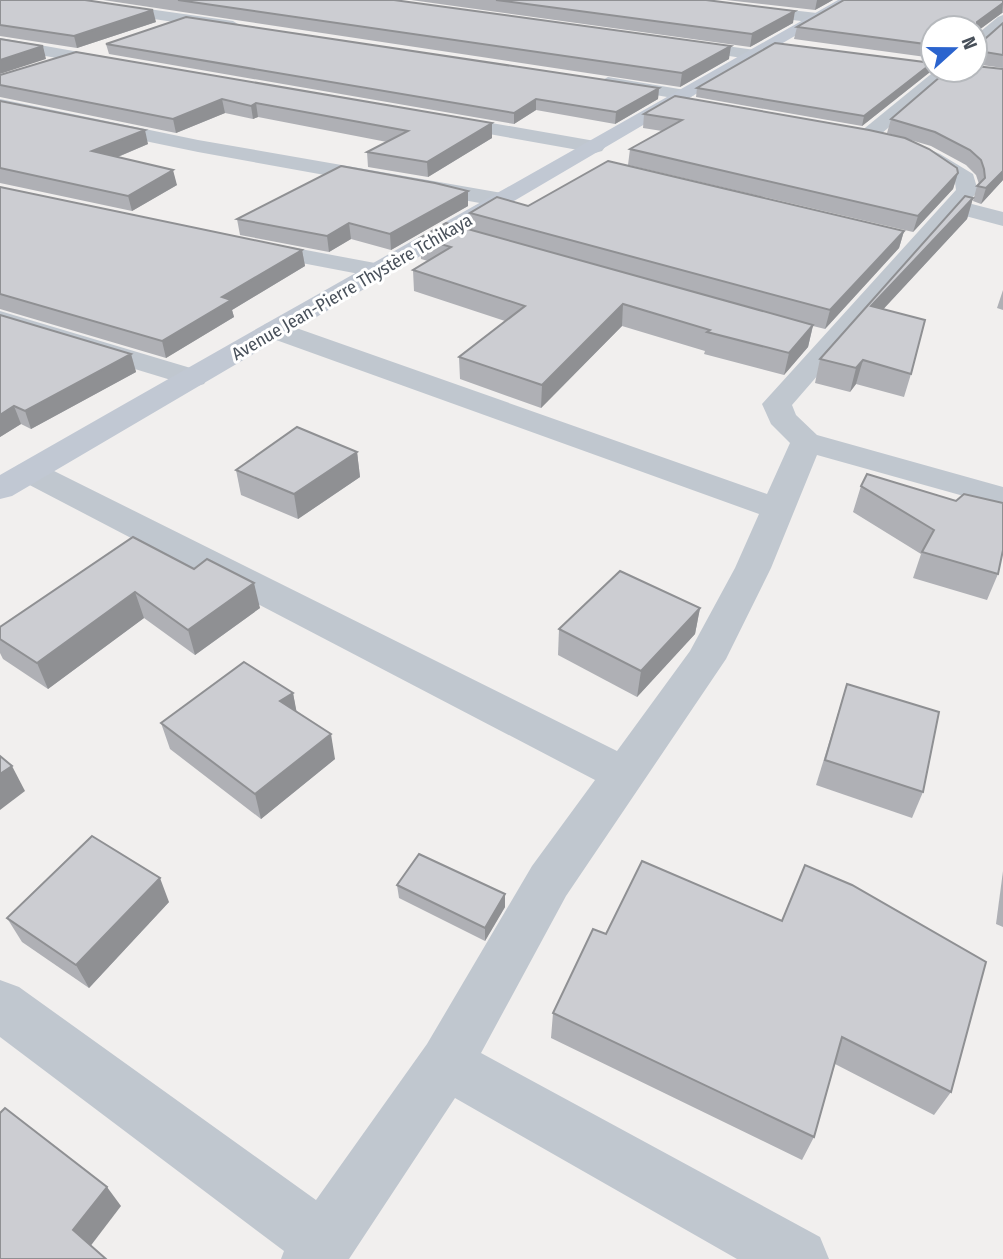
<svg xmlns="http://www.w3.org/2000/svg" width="1003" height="1259" font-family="'Fira Sans Condensed',sans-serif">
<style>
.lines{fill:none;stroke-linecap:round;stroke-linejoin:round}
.street{fill:#c0c7cf;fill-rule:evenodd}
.secondary{fill:#c1c8d3;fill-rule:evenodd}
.wall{fill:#afb0b5}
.shaded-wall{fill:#8f9093}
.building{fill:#cccdd2;stroke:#8f9093;stroke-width:2}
.labels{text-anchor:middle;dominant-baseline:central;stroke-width:6;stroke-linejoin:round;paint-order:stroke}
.far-street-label{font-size:18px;fill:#48505a;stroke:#fff}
</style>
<rect width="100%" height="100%" fill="#f1efee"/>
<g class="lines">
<g class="street">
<path d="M48,0H85L233,21L241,26L233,31L55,4Z"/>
<path d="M658,0H703L817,13L825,18L817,23L665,4Z"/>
<path d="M1003,15V28L981,48L975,50V36L998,17Z"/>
<path d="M0,38L119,59L128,64L119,69L0,48Z"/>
<path d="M677,39L755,50L763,55L755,60L671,47L669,44L671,41Z"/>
<path d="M936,70H956L874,140H860L857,136L860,132Z"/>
<path d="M608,77L685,90L694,95L685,100L602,86L599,82Z"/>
<path d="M0,99L198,140L502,193L510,195L513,200L510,205L502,207L198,152L0,111Z"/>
<path d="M440,114L595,141L602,143L605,147L602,151L595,153L433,124L430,120Z"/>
<path d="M913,142L940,154L973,174L978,191L968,203L1003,212V226L958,214L792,405L796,415L817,435L1003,487V507L817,455L771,568L726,659L566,896L481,1053L820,1237L829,1259H737L455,1098L349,1259H281L284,1251L0,1037V980L19,987L316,1200L427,1044L532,866L595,780L18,479L14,472L18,465L30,462L42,465L617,751L690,651L735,568L759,514L265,336L261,330L265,324L275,322L285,324L767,494L790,443L771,424L762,404L956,190L955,182L906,152L903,148L906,144Z"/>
<path d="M252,240L375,263L384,265L387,270L384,275L375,277L244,252L240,247L244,242Z"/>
<path d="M0,311L204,372L208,378L204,384L194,387L0,328Z"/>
</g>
<path class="secondary" d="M838,0H856L12,496L0,499V475C279,315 559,159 838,0Z"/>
</g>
<g class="wall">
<path d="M0,0L156,22L77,48L0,36Z"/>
<path d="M103,0H394L729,59L680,87Z"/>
<path d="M411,0H706L793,23L750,47Z"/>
<path d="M726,0H833L815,10Z"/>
<path d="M1003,0V13H1002L977,31V40L986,38L1003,23V68L975,64V28H933V58L794,39L797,27Z"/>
<path d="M106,44L659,88L658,99L615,124L536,110L514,124L109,54Z"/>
<path d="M76,52L492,138L428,177L368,167L367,152L387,142L258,117L253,119L225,113L176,133L0,97V75Z"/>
<path d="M932,63L930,72L862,126L696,97L697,88Z"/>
<path d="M948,70L1003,180L981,204L973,201L977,186L979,184L976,175L966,165L931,146L887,133L891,119Z"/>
<path d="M675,96L958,173L953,189L913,232L628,165L630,149L662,131L643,128L644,114Z"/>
<path d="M0,101L148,144L118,157L177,185L132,211L0,183Z"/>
<path d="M0,187L302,250L305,266L232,310L234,317L166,358L0,309Z"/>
<path d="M973,198L967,219L883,309L911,374L904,397L856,384L850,392L815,383L820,359Z"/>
<path d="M468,206L391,250L351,239L329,252L240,235L237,219Z"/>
<path d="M528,206L904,231L899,248L825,329L813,326L808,347L784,375L704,354L705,351L622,326L541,408L460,379L459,357L505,321L414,291L413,270L428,261L421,259L420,238L470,230V213Z"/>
<path d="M1003,290V310L997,308Z"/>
<path d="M0,316L131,354L136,372L31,429L21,424L0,437Z"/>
<path d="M357,452L360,477L298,519L241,495L236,470Z"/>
<path d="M867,474L998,574L987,600L913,578L921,554L853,512L861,486Z"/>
<path d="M133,537L260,608L195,655L144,618L48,689L3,659L0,653V627Z"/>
<path d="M700,608L695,634L637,697L558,655L559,629Z"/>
<path d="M847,684L923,792L912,818L816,785Z"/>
<path d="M293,693L296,711L335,759L261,819L170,749L161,723Z"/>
<path d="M642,861L951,1092L934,1115L835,1064L814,1137L802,1160L551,1038L553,1013L606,934Z"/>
<path d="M1003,871V927L996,924Z"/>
<path d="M397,885L505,894V907L485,941L399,898Z"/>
<path d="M169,902L89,988L22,942L7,918Z"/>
</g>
<g class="shaded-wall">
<path d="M817,0H833L815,10Z"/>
<path d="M1003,3L1002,13L975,33L977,22Z"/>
<path d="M153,10L156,22L77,48L74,36Z"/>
<path d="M795,11L793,23L750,47L752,34Z"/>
<path d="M43,46L46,59L0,74V60Z"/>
<path d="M731,46L729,59L680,87L682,73Z"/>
<path d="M932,63L930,72L862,126L864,116Z"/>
<path d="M659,88L658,99L615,124L616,112Z"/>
<path d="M222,99L225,113L176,133L173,119Z"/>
<path d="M536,99V110L514,124V113Z"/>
<path d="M256,103L258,117L253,119L251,106Z"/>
<path d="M492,123V138L428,177L427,162Z"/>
<path d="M145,130L148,144L96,166L92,151Z"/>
<path d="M173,170L177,185L132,211L128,196Z"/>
<path d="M1003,171V180L981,204L986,188Z"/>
<path d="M958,173L953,189L913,232L918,216Z"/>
<path d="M468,191V206L391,250L390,234Z"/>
<path d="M973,198L967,219L865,329L871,306Z"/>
<path d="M349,223L351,239L329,252L327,236Z"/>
<path d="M904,231L899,248L825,329L830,310Z"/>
<path d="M302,250L305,266L232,310L234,317L166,358L162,341L222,297Z"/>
<path d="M623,304L622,326L541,408L542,385Z"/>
<path d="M813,325L808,347L784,375L789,353Z"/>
<path d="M131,354L136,372L31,429L25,411Z"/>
<path d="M863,360L856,384L850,392L856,368Z"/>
<path d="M14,406L21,424L0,437V415Z"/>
<path d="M357,452L360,477L298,519L294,494Z"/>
<path d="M254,583L260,608L195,655L188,630Z"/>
<path d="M135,592L144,618L48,689L37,663Z"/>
<path d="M700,608L695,634L637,697L641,671Z"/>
<path d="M293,693L298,719L280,701Z"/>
<path d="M331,734L335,759L261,819L255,794Z"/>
<path d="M12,766L25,791L0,810V774Z"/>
<path d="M160,878L169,902L89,988L76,965Z"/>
<path d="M505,894V907L485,941V928Z"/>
<path d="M107,1187L121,1206L89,1248L73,1230Z"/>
</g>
<g class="building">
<path d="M0,0H85L153,10L74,36L0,25Z"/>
<path d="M178,0H394L731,46L682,73Z"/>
<path d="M496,0H706L795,11L752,34Z"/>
<path d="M844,0H1003V3L977,22V40L986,38L1003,23V55L979,51L975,55V28H933V45L797,27Z"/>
<path d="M186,17L659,88L616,112L536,99L514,113L106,44Z"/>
<path d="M0,39L43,46L0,60Z"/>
<path d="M775,43L932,63L864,116L697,88Z"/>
<path d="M76,52L492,123L427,162L367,152L408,131L256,103L251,106L222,99L173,119L0,85V75Z"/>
<path d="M975,66L1003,69V171L986,188L977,186L985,178L984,169L981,160L970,150L935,132L891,119L948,70H975Z"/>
<path d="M675,96L869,130L905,138L929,149L957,168L958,173L918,216L630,149L682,120L644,114Z"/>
<path d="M0,101L145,130L92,151L173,170L128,196L0,168Z"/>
<path d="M608,161L904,231L830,310L470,213L497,197L528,206Z"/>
<path d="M341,166L435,183L468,191L390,234L349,223L327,236L237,219Z"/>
<path d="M0,187L302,250L222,297L231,300L162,341L0,294Z"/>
<path d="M965,196L973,198L871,306L925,320L911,374L863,360L856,368L820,359Z"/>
<path d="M446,223L813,325L789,353L707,332L710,330L623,304L542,385L459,357L525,306L413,270L451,247L420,238Z"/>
<path d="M0,315L131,354L25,411L14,406L0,415Z"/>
<path d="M297,427L357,452L294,494L236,470Z"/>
<path d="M867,474L956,501L964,494L1003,503V550L998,574L922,552L934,530L861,486Z"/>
<path d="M133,537L194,569L207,559L254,583L188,630L135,592L37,663L0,639V627Z"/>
<path d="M620,571L700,608L641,671L559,629Z"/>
<path d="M244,662L293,693L280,701L331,734L255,794L161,723Z"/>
<path d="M847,684L939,712L923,792L825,760Z"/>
<path d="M0,756L12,766L0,774Z"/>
<path d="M92,836L160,878L76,965L7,918Z"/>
<path d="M419,854L505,894L485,928L397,885Z"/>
<path d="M642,861L782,921L805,865L852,885L986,962L951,1092L842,1037L814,1137L553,1013L593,929L606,934Z"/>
<path d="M5,1108L107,1187L73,1230L106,1259H0V1113Z"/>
</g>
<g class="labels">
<g class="far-street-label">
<text transform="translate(352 287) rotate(-30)">Avenue Jean-Pierre Thystère Tchikaya</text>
</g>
</g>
<g transform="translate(954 49) rotate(69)"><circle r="33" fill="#ffffff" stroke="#b6b9bd" stroke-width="2"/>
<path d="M0-5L12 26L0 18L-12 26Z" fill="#2b64ce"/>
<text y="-10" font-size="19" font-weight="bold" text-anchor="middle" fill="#48505a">N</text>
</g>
</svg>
